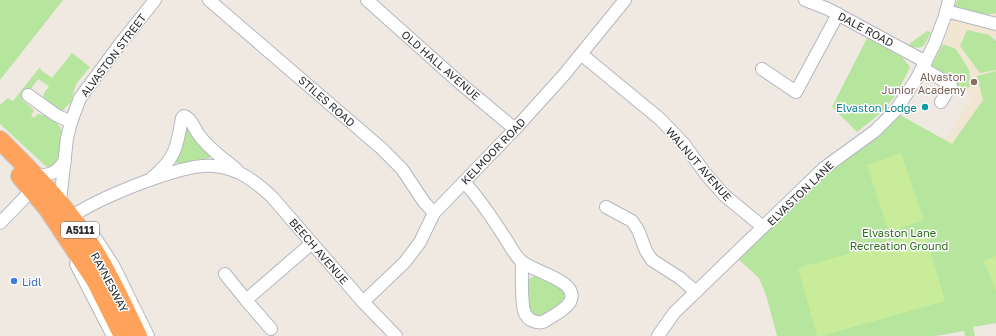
<svg xmlns="http://www.w3.org/2000/svg" width="996" height="336" font-family="'Golos Text',sans-serif">
<style>
.education{fill:#f0e6d1}
.green{fill:#b6e59e}
.pitch{fill:#c9ec9a}
.lines{fill:none;stroke-linecap:round;stroke-linejoin:round}
.minor-casing{stroke:#b4b7c1;stroke-width:14}
.highway-casing{stroke:#c9c9c9;stroke-width:20}
.minor{stroke:#fff;stroke-width:12}
.highway{stroke:#ffa35c;stroke-width:18}
.education-dot{fill:#8d6e63;stroke:#fff;stroke-width:1.5}
.culture-dot{fill:#0f9aa8;stroke:#fff;stroke-width:1.5}
.shop-dot{fill:#3f7fe0;stroke:#fff;stroke-width:1.5}
.labels{text-anchor:middle;dominant-baseline:central;stroke-width:3;stroke-linejoin:round;paint-order:stroke}
.shield{fill:#fff;stroke:#6d6d6d;stroke-width:1}
.shield-label{font-size:10px;font-weight:bold;fill:#2e2e2e}
.street-label{font-size:11px;fill:#2e2e2e;stroke:#fff}
.education-label{font-size:11px;fill:#785e54;stroke:#fff;text-anchor:end}
.culture-label{font-size:11px;fill:#0d838f;stroke:#fff;text-anchor:end}
.park-label{font-size:11px;fill:#2c6e1b;stroke:#fff}
.shop-label{font-size:11px;fill:#366cbe;stroke:#fff;text-anchor:start}
</style>
<rect width="100%" height="100%" fill="#efe9e1"/>
<path class="education" d="M957,0H996V171L945,140L973,95L930,69L943,44L952,19Z"/>
<g class="green">
<path d="M0,0H63L0,80Z"/>
<path d="M957,0H996V13L976,17L954,10Z"/>
<path d="M967,30L989,35L996,41V70L980,73L960,46Z"/>
<path d="M927,31L931,32C924,45 924,52 908,45Z"/>
<path d="M867,38L902,57L910,67L896,95L882,112L857,132L832,107Z"/>
<path d="M943,44L956,49L969,70L971,81L970,86L966,90L930,69Z"/>
<path d="M72,53L90,67L76,84L71,102L62,111C55,107 45,103 43,95L49,86L38,79L22,100L33,109L34,111L31,115L34,118L38,114C48,115 61,122 62,133C62,138 60,144 60,149C58,161 60,163 48,168L0,124V105L8,98L13,101L40,67L41,70L52,78Z"/>
<path d="M996,71V323L973,327L975,336H965L964,331L936,336H777L766,295L759,278L736,257L799,195L900,115L952,144L983,100L977,76Z"/>
<path d="M187,127L190,129L210,155V158L178,164L175,162L184,128Z"/>
<path d="M534,276H540L565,290L567,298L554,311L537,318L530,313L526,284L529,279Z"/>
</g>
<g class="pitch">
<path d="M901,153L924,220L889,232L867,165Z"/>
<path d="M925,232L945,301L821,336H817L798,268Z"/>
<path d="M996,256V291L984,261Z"/>
</g>
<g class="lines">
<defs>
<g id="minor">
<path d="M209,0L381,148L402,169L424,202L434,213"/>
<path d="M367,0L461,84L515,129"/>
<path d="M805,0L828,9L926,62"/>
<path d="M946,11L996,24"/>
<path d="M581,54L660,119L684,144L705,173L724,195L763,227"/>
<path d="M922,68L951,85L941,102"/>
<path d="M762,69L796,92L838,14"/>
<path d="M28,95L56,115L71,122"/>
<path d="M34,174C49,177 57,173 65,160"/>
<path d="M153,177C176,158 177,146 182,118L184,116C191,118 195,130 199,135C209,149 224,159 237,170"/>
<path d="M464,182C481,200 494,221 507,241C511,248 516,256 521,261C532,272 581,280 570,302C566,309 555,315 548,319C540,326 527,321 524,311C521,299 522,275 522,262"/>
<path d="M60,202L67,138L71,122L80,98L120,44L155,0"/>
<path d="M606,207L632,221L638,230L646,251L652,260L680,278L696,292"/>
<path d="M71,217C97,199 183,162 214,166C238,168 255,181 272,197L363,302L396,336"/>
<path d="M0,223L32,190"/>
<path d="M92,233L113,265L148,336"/>
<path d="M76,264L113,336"/>
<path d="M225,274L246,300"/>
<path d="M363,302L405,262L420,242L434,213L515,129L563,76L625,0"/>
<path d="M271,329L246,300L312,243"/>
<path d="M658,336L674,313L824,168L875,131L896,110L917,78L934,45L945,16L949,0"/>
</g>
<g id="highway">
<path d="M0,140C33,173 65,205 90,244C109,273 123,305 138,336"/>
<path d="M20,176L47,208L95,280L123,336"/>
</g>
</defs>
<use href="#minor" class="minor-casing"/>
<use href="#highway" class="highway-casing"/>
<use href="#minor" class="minor"/>
<use href="#highway" class="highway"/>
</g>
<circle class="education-dot" cx="974" cy="82" r="4"/>
<circle class="culture-dot" cx="925" cy="107" r="4"/>
<circle class="shop-dot" cx="14" cy="281" r="4"/>
<g class="labels">
<rect class="shield" x="61" y="222" width="38" height="16" rx="3"/>
<g class="shield-label">
<text x="80" y="230">A5111</text>
</g>
<g class="street-label">
<text transform="translate(866 29) rotate(28)">DALE ROAD</text>
<text transform="translate(113 55) rotate(-53)">ALVASTON STREET</text>
<text transform="translate(441 65) rotate(41)">OLD HALL AVENUE</text>
<text transform="translate(327 101) rotate(41)">STILES ROAD</text>
<text transform="translate(493 151) rotate(-46)">KELMOOR ROAD</text>
<text transform="translate(699 164) rotate(49)">WALNUT AVENUE</text>
<text transform="translate(800 193) rotate(-44)">ELVASTON LANE</text>
<text transform="translate(319 251) rotate(49)">BEECH AVENUE</text>
<text transform="translate(110 282) rotate(62)">RAYNESWAY</text>
</g>
<g class="education-label">
<text x="966" y="76">Alvaston<tspan x="966" dy="13">Junior Academy</tspan></text>
</g>
<g class="culture-label">
<text x="917" y="107">Elvaston Lodge</text>
</g>
<g class="park-label">
<text x="899" y="232">Elvaston Lane<tspan x="899" dy="13">Recreation Ground</tspan></text>
</g>
<g class="shop-label">
<text x="22" y="281">Lidl</text>
</g>
</g>
</svg>
